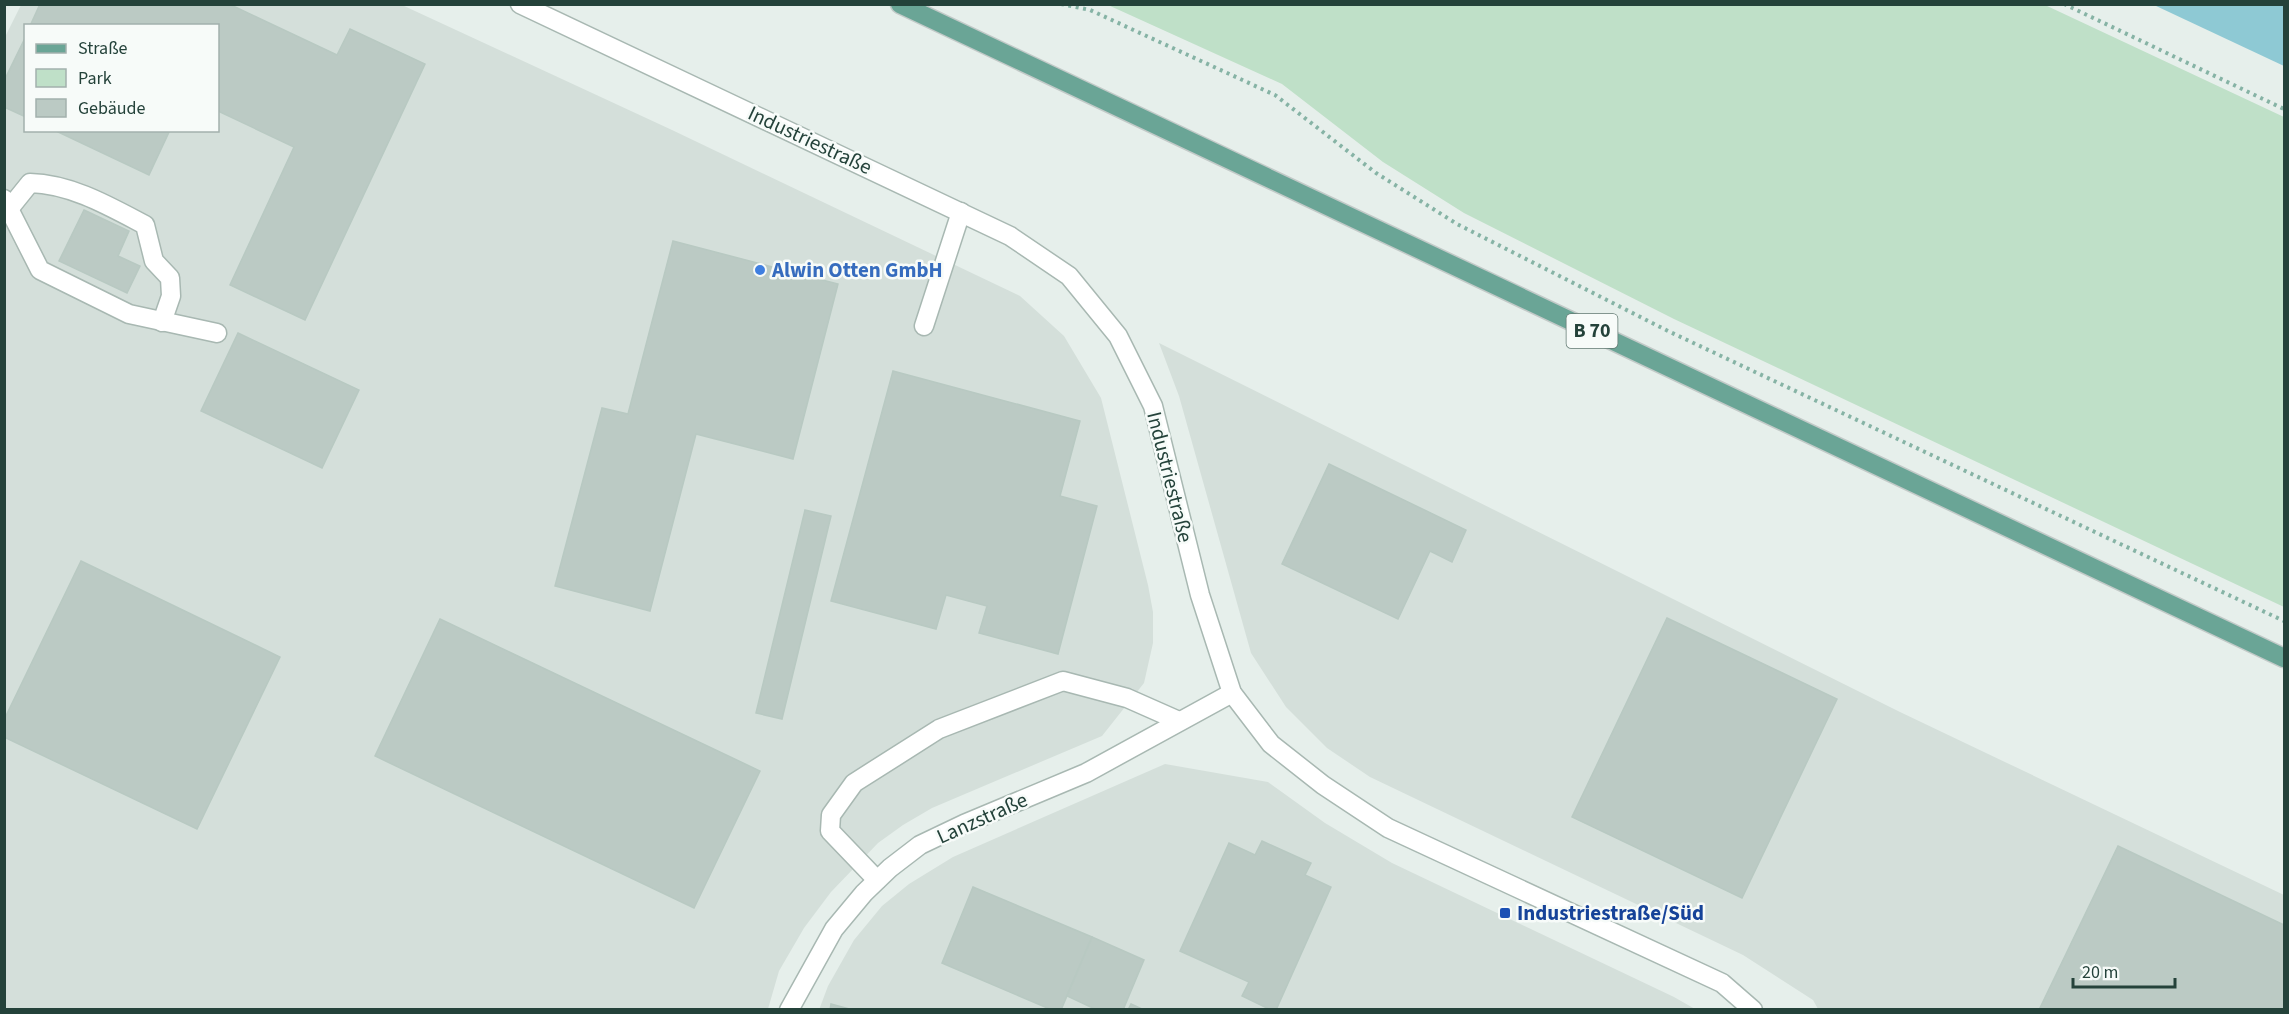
<svg xmlns="http://www.w3.org/2000/svg" width="2289" height="1014" font-family="'Source Sans 3',sans-serif">
<style>
.built{fill:#d4dfda;fill-rule:evenodd}
.green{fill:#bfe0c8}
.water{fill:#8ec9d4}
.building{fill:#bbcac4;stroke:#b8c9c2;stroke-width:1.5}
.lines{fill:none;stroke-linecap:round;stroke-linejoin:round}
.lane-casing{stroke:#a8b8b2;stroke-width:21}
.street-casing{stroke:#a8b8b2;stroke-width:21}
.primary-casing{stroke:#c2cac8;stroke-width:21}
.path{stroke:#86b3a5;stroke-width:4;stroke-dasharray:3 4.5;stroke-linecap:butt}
.lane{stroke:#fff;stroke-width:18}
.street{stroke:#fff;stroke-width:18}
.primary{stroke:#6aa596;stroke-width:18}
.shop-dot{fill:#3f7fe0;stroke:#f7fbf9;stroke-width:2}
.transit-dot{fill:#1a4fb4;stroke:#f7fbf9;stroke-width:2}
.labels{text-anchor:middle;dominant-baseline:central;stroke-width:5;stroke-linejoin:round;paint-order:stroke}
.shield{fill:#f7fbf9;stroke:#637a73;stroke-width:1.5}
.shield-label{font-size:20px;font-weight:bold;fill:#24423a}
.street-label{font-size:21px;fill:#24423a;stroke:#f7fbf9}
.shop-label{font-size:21px;font-weight:bold;fill:#366cbe;stroke:#f7fbf9;text-anchor:start}
.transit-label{font-size:21px;font-weight:bold;fill:#164399;stroke:#f7fbf9;text-anchor:start}
</style>
<rect width="100%" height="100%" fill="#e6efeb"/>
<g class="built">
<path d="M21,5H402L672,130L1020,296L1064,336L1101,398L1148,585L1153,612V643L1144,683L1102,736L932,808L903,825L878,843L831,892L804,928L779,971L768,1009H5L4,39ZM26,26H218V130H26Z"/>
<path d="M1159,343L1900,712L2284,895V1009H1818L1813,1000L1743,955L1370,777L1327,748L1286,707L1251,653L1179,396Z"/>
<path d="M1165,764L1268,782L1325,823L1392,863L1674,997L1695,1009L819,1010L828,986L854,940L882,906L909,884L953,857Z"/>
</g>
<path class="green" d="M1108,5H2045L2284,117V607L1674,319L1464,213L1383,162L1282,84Z"/>
<path class="water" d="M2154,5H2284V66Z"/>
<g class="building">
<path d="M40,4H229L337,55L350,29L425,64L305,320L230,285L294,147L218,111V26H30Z"/>
<path d="M26,36V117L4,107V81Z"/>
<path d="M54,130H170L149,175Z"/>
<path d="M84,210L129,231L118,256L140,266L127,293L59,261Z"/>
<path d="M673,241L838,284L793,459L696,434L650,611L555,586L602,408L628,414Z"/>
<path d="M238,333L359,390L322,468L201,411Z"/>
<path d="M893,371L1080,421L1060,496L1097,506L1058,654L979,633L987,606L946,595L936,629L831,601Z"/>
<path d="M1329,464L1466,530L1452,562L1430,551L1398,619L1282,564Z"/>
<path d="M805,510L831,516L782,719L756,713Z"/>
<path d="M81,561L280,657L197,829L4,737V720Z"/>
<path d="M1667,618L1837,699L1742,898L1572,817Z"/>
<path d="M440,619L760,771L694,908L375,756Z"/>
<path d="M1262,841L1311,863L1305,875L1331,887L1276,1010H1271L1242,996L1249,982L1180,951L1229,843L1255,855Z"/>
<path d="M2118,846L2284,925V1010H2039Z"/>
<path d="M973,887L1092,937L1061,1010H1052L942,963Z"/>
<path d="M1092,937L1144,960L1123,1010H1097L1067,996Z"/>
<path d="M831,1004L853,1010H830Z"/>
<path d="M1131,1004L1144,1010H1128Z"/>
</g>
<g class="lines">
<defs>
<g id="lane">
<path d="M4,199L40,270L129,314L217,333"/>
<path d="M9,209L30,183C71,184 109,206 145,225L154,261L170,278L171,296L162,322"/>
<path d="M924,326L961,212"/>
<path d="M877,880L830,831L831,815L854,783L939,729L1063,681L1127,698L1179,721"/>
</g>
<g id="street">
<path d="M520,4L1010,236L1069,276L1118,336L1153,406L1200,595L1232,693L1271,744L1323,785L1388,828L1722,983L1753,1010"/>
<path d="M789,1010L834,929L864,893L890,868L920,845L964,824L1086,773L1232,693"/>
</g>
<path id="primary" d="M900,4L2284,658"/>
</defs>
<use href="#lane" class="lane-casing"/>
<use href="#street" class="street-casing"/>
<use href="#primary" class="primary-casing"/>
<g class="path">
<path d="M1061,4L1090,10L1275,95L1376,173L1457,224L1668,331L2284,621"/>
<path d="M2064,4L2284,109"/>
</g>
<use href="#lane" class="lane"/>
<use href="#street" class="street"/>
<use href="#primary" class="primary"/>
</g>
<circle class="shop-dot" cx="760" cy="270" r="6"/>
<rect class="transit-dot" x="1499" y="907" width="12" height="12" rx="3"/>
<g class="labels">
<rect class="shield" x="1566.5" y="314" width="51" height="34" rx="4.5"/>
<g class="shield-label">
<text x="1592" y="331">B 70</text>
</g>
<g class="street-label">
<text transform="translate(810 140) rotate(25)">Industriestraße</text>
<text transform="translate(1170 477) rotate(76)">Industriestraße</text>
<text transform="translate(982 818) rotate(-24)">Lanzstraße</text>
</g>
<g class="shop-label">
<text x="772" y="270">Alwin Otten GmbH</text>
</g>
<g class="transit-label">
<text x="1517" y="913">Industriestraße/Süd</text>
</g>
</g>
<rect width="2289" height="1014" fill="none" stroke="#24423a" stroke-width="12"/>
<rect x="24" y="24" width="195" height="108" fill="#f7fbf9" stroke="#a3b1ad" stroke-width="1.5"/>
<rect x="36" y="44" width="30" height="9" fill="#6aa596" stroke="#a3b1ad" stroke-width="1.5"/>
<text x="78" y="54" font-size="18" fill="#24423a">Straße</text>
<rect x="36" y="69" width="30" height="18" fill="#bfe0c8" stroke="#a3b1ad" stroke-width="1.5"/>
<text x="78" y="84" font-size="18" fill="#24423a">Park</text>
<rect x="36" y="99" width="30" height="18" fill="#bbcac4" stroke="#a3b1ad" stroke-width="1.5"/>
<text x="78" y="114" font-size="18" fill="#24423a">Gebäude</text>
<path d="M2073 978v9h102v-9" fill="none" stroke="#24423a" stroke-width="3"/>
<text x="2082" y="978" font-size="18" fill="#24423a" stroke="#f7fbf9" stroke-width="4.5" paint-order="stroke">20 m</text>
</svg>
